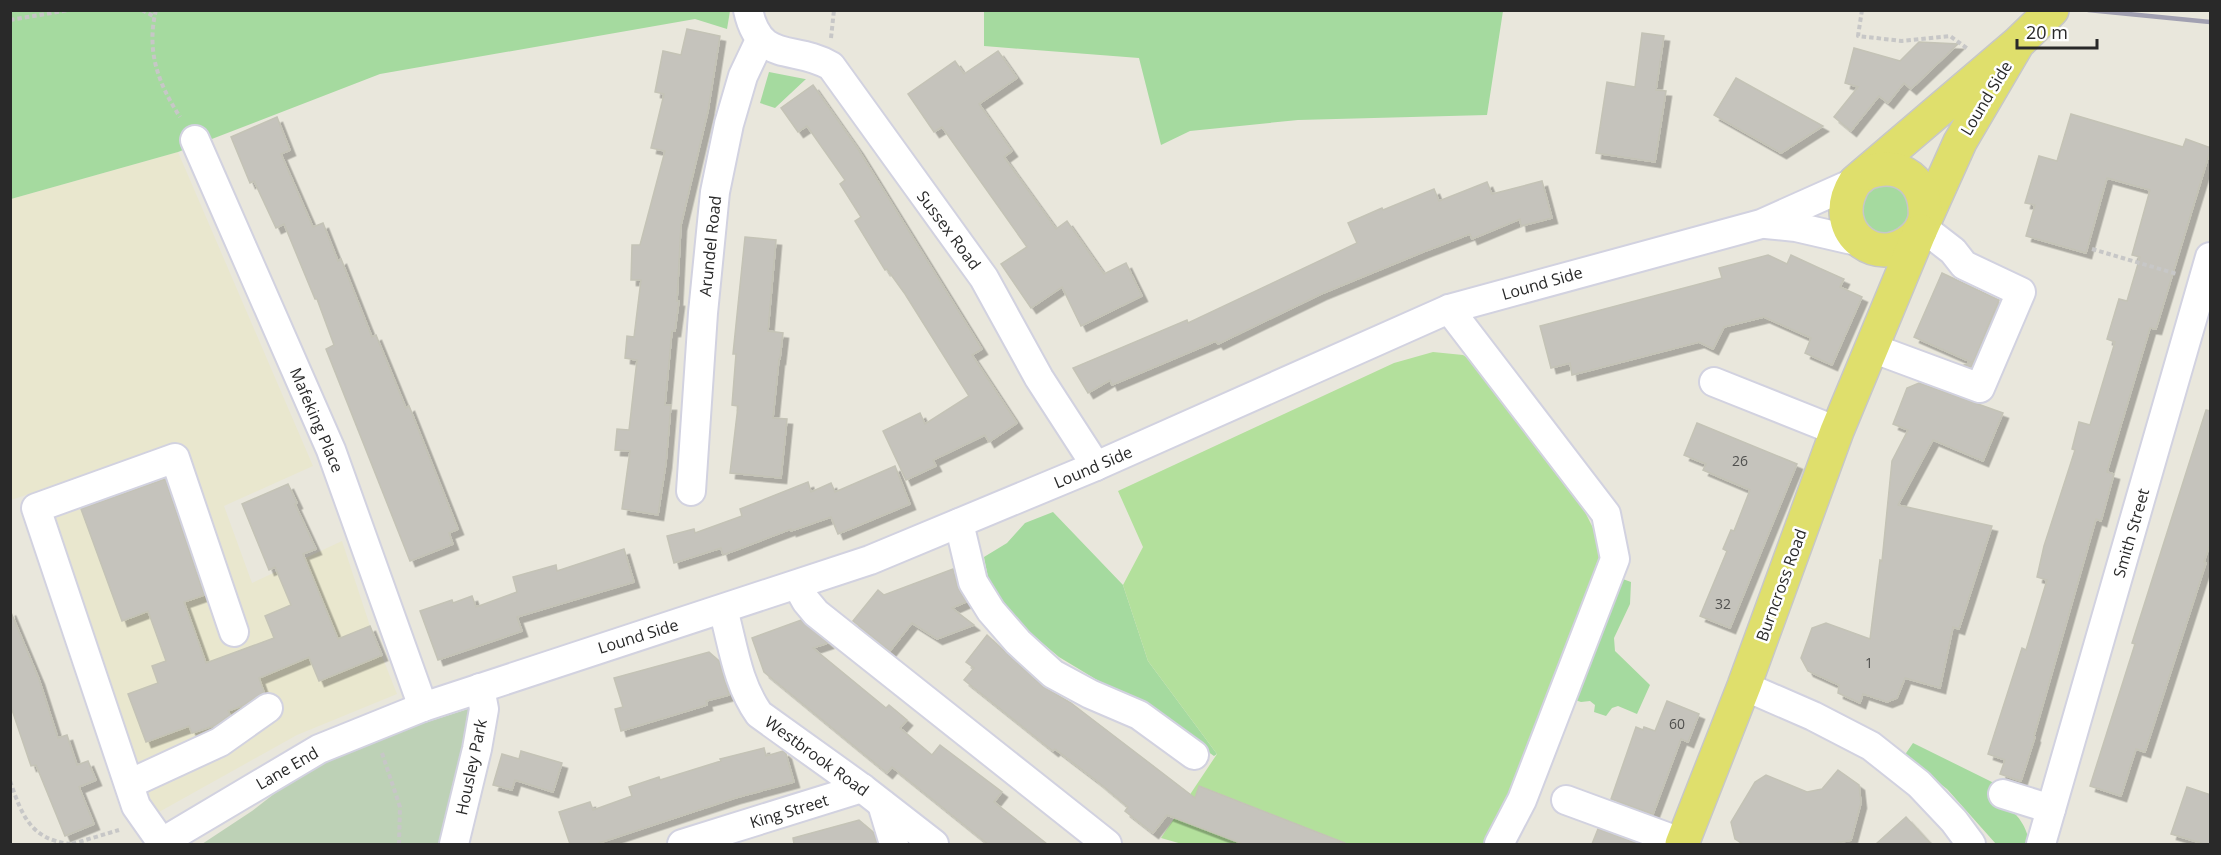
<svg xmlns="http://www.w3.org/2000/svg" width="2221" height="855" font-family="'Open Sans',sans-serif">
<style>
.education{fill:#e9e7ce}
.green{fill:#a5da9f}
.cemetery{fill:#bdd1b6}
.pitch{fill:#b3e09c}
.building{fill:#c5c3bc;stroke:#c4c3b6;stroke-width:1.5;filter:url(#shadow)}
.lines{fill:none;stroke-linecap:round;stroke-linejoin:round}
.minor-casing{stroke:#d2d2e0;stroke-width:32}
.major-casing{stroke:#c7c7c7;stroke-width:36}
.path{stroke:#c7c7c7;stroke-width:4;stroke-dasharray:4.5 3;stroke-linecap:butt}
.minor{stroke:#fff;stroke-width:28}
.major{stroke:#dfdf6c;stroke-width:33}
.rail{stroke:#a1a0b1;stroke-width:4.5}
.labels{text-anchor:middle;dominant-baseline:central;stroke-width:5;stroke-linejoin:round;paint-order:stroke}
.number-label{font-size:14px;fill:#50504e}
.street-label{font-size:16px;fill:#292929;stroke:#fff}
</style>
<defs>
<filter id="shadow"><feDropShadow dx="5.5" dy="5.5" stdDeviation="0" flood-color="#0004"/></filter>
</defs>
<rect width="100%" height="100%" fill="#e9e7dc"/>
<path class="education" d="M178,152L313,466L224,506L252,583L342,541L370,626L397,694L297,735L150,817L38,491L11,500V199Z"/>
<g class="green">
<path d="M11,11H730L727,29L695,19L380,74L178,152L11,199Z"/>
<path d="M984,11V10L1503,11L1487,115L1298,120L1190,131L1161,145L1139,58L984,46Z"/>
<path d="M769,72L805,79H806L775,108L760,103Z"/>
<circle cx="1885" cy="209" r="24"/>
<path d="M1053,512L1123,585L1148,661L1217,754L1214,756L1160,718L1059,657L1003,610L988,577L984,557L1007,543L1025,523Z"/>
<path d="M1620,578L1631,582L1630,604L1614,638L1615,651L1650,685L1637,714L1618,706L1612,708L1606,716L1594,712L1595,705L1590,701L1581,702L1572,699Z"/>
<path d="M1913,743L1994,783L1991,801C2003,806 2015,810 2022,823C2027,830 2027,838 2033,844H1996L1947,789L1904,756Z"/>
</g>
<path class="cemetery" d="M468,709V740L440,844H202L252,811L302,772L337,751Z"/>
<path class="pitch" d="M1433,352L1463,355L1483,367L1582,506L1602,546L1625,559L1513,844H1182L1161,838L1217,754L1148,661L1123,585L1143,547L1118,491L1394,363Z"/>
<g class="building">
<path d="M687,29L720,36L708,111L681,225L677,301H679L675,331H672L665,405H671L666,463L658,515L622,509L630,451L615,450L617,429L629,430L637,360L625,358L627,336L634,337L641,280H631L632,245H640L665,151L651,148L664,94L655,92L663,51L681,55Z"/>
<path d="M1642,33L1664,36L1656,90L1666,91L1655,162L1596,153L1607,82L1635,87Z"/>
<path d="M1919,42L1958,44L1911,89L1904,83L1888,103L1879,96L1851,131L1834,117L1858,87L1845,83L1854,48L1900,61Z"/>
<path d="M998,51L1017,78L979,104L1012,151L1004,157L1056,229L1067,221L1104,274L1126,263L1142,296L1081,326L1062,287L1031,308L1001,264L1027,247L942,127L934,132L908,94L955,61L964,74Z"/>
<path d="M1736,78L1823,126L1781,153L1714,115Z"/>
<path d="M813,85L858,149L982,349L972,355L1017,423L989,442L985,435L933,460L936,466L906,480L883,431L920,413L925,424L969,396L905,294L887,269L885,270L855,221L861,217L840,184L845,180L807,126L798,132L781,108Z"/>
<path d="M2071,114L2183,147L2186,139L2211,148L2156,329L2150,328L2107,472L2114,474L2101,521L2096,519L2034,736L2035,737L2021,781L2000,774L2005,760L1988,754L2022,648L2026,650L2047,580L2037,577L2044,546L2075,450L2072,449L2079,422L2090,425L2115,342L2107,339L2119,299L2127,301L2140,257L2132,255L2150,190L2107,178L2086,253L2026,236L2035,205L2025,203L2039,156L2057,161Z"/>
<path d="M277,117L290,150L281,154L313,227L323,223L338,261L341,259L372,337L376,335L406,408L409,406L458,529L449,533L453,544L410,561L326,349L334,345L317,299H315L284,224L276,228L254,181L250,183L231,137Z"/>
<path d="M1542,181L1552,218L1521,226L1520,219L1472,239L1470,234L1423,252L1321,294L1218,344L1216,341L1112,385L1110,380L1088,393L1073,368L1187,320L1188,323L1357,243L1348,223L1382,208L1383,210L1434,189L1439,201L1487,182L1492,194Z"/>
<path d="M745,237L776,240L768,331L783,333L780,359H779L773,418L787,419L781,478L730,473L738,406L732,405L736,354H733Z"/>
<path d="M1768,255L1787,264L1791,255L1819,268L1844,279L1840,287L1862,297L1832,365L1805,353L1811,338L1764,317L1724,327L1713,349L1699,342L1572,375L1570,363L1551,368L1540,326L1722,278L1719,268Z"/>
<path d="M1942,273L1999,300L1971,367L1964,365L1971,362L1914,337Z"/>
<path d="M1919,383L2003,413L1983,461L1933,440L1898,505L1992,526L1959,629L1953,627L1940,688L1905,678L1897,698L1887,702L1863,694L1860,703L1838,693L1839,685L1808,671L1801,658L1812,628L1826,623L1870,639L1880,560L1882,561L1892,461L1908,430L1893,424L1907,388Z"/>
<path d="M2206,410L2211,411V541L2204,562L2206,563L2145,752L2136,749L2121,796L2090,786L2135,644L2132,643Z"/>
<path d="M1697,423L1797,464L1730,628L1700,616L1727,551L1723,549L1731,530L1734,531L1750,490L1703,470L1706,464L1684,455Z"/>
<path d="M895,466L910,504L838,534L831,517L791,531V529L723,555L721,548L674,563L667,536L694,529L695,533L742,516L740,509L808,482L811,492L831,483L835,492Z"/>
<path d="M165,479L204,595L184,602L206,663L274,638L265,616L291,605L275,567L269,570L242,504L288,484L297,503L295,504L316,549L303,554L338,639L370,626L382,655L319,681L309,657L259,678L264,692L244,705L228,711L230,715L216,725L192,733L189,726L146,742L128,694L158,683L152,666L166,661L148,611L122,621L81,509Z"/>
<path d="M624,549L634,582L517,617L522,631L438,660L420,611L452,600L453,603L472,596L476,607L517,592L513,577L556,565L557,571Z"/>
<path d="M953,569L957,586L966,602L952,608L974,625L937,639L912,623L890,651L853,621L878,590L884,595Z"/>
<path d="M10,610L39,679L58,738L67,735L77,765L88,761L96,780L79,787L94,824L65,836L36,765L31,766L10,704Z"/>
<path d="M801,620L828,643L813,648L886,708L889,705L907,720L900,728L932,755L940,745L1002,792L994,802L1047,844H988L892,767L887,773L764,672L752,638Z"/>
<path d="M987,635L1042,686L1071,703L1195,798L1199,786L1345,843V844H1243L1167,815L1153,833L1125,811L1128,807L1097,781L1055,749L1053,751L964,680L974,668L966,662Z"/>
<path d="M709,652L719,661L729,695L706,701L707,705L621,731L615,709L623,707L614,678Z"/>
<path d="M1667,701L1699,714L1688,742L1681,739L1653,814L1611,799L1636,727L1643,730L1644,727L1655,731Z"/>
<path d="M764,748L766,756L783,751L786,754L794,782L735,798L596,844H570L559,812L590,802L593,810L632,796L629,787L659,777L660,780L721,761L720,759Z"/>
<path d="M521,751L562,763L553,792L515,780L512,790L493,785L502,754L519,759Z"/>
<path d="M1838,770L1859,785L1861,803L1851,840L1832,844H1743L1735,839L1731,822L1755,782L1766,775L1807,792L1822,789Z"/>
<path d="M2187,787L2211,795V844H2204L2171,834Z"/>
<path d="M1906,817L1931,844H1876Z"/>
<path d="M859,820L873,832L877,844H794L793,838Z"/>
<path d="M1598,829L1639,844H1592Z"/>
</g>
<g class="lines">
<defs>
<g id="minor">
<path d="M748,10C760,65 794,44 831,66L984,278L1039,378L1096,466"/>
<path d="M195,140L331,450L423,707"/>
<path d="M1766,224L1796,227L1861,242"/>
<path d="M1449,309L1606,514L1615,559L1522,800L1499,844"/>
<path d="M1872,348L1980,388L2021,292L1964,265L1953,251L1922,227"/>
<path d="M1714,382L1837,431"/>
<path d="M691,491L703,313L715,192L729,124L743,76L760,40"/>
<path d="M959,523L973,582L991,611L1018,642L1053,674L1090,694L1139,715L1194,755"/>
<path d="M797,585L806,601L816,613L1107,844"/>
<path d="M723,609C733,645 737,683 759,714L862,788L934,844"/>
<path d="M1744,686L1813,716L1871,746L1919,784L1954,821L1971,844"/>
<path d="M129,784L220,742L268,708"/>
<path d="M2003,794L2051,809"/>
<path d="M1566,800L1683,843"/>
<path d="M882,804L894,844"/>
<path d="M162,843L136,806L36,508L175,458L234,632"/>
<path d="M159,844L319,749L423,707L870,560L1096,466L1449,309L1761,224L1855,182"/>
<path d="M454,844L477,749L484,709L480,688"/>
<path d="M682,844L862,788"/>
<path d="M2041,844L2210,257"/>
</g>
<g id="major">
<path d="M2018,43L1960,142L1920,231C1884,276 1823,233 1855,182L2018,43L2052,10"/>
<path d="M1866,173C1902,160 1928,181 1925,219"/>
<path d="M1682,844L1744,686L1837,431L1920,231"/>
</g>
</defs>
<use href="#minor" class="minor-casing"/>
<use href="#major" class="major-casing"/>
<g class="path">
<path d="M142,10L155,17"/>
<path d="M156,10C146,51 158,83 180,117"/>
<path d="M1862,10L1858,36L1902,41L1950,36L1968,49"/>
<path d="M10,20L69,10"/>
<path d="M831,38L834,10"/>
<path d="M2092,249L2177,274"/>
<path d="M382,753L400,807L399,844"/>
<path d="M10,781C22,815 30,839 70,844"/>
<path d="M72,844L119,830"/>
</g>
<use href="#minor" class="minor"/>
<use href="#major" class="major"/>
<path class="rail" d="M2088,10L2210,22"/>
</g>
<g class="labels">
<g class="number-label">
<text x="1740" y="460">26</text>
<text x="1723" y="603">32</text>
<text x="1869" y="662">1</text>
<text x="1677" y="723">60</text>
</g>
<g class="street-label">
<text transform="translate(1986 98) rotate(-59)">Lound Side</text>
<text transform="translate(949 230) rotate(53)">Sussex Road</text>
<text transform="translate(710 246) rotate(-84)">Arundel Road</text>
<text transform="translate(1542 283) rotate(-16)">Lound Side</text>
<text transform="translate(317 420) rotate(67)">Mafeking Place</text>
<text transform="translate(1093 467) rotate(-23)">Lound Side</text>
<text transform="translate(2131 533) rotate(-74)">Smith Street</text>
<text transform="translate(1781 585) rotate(-70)">Burncross Road</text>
<text transform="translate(638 636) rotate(-17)">Lound Side</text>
<text transform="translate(817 756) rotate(36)">Westbrook Road</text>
<text transform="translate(471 767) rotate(-78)">Housley Park</text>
<text transform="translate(287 768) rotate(-30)">Lane End</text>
<text transform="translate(789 811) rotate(-17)">King Street</text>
</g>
</g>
<rect width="2221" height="855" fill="none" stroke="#292929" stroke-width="24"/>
<path d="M2017 39v9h80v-9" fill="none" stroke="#292929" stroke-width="3"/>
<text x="2026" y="39" font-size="18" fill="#292929" stroke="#ffffff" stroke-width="4.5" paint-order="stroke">20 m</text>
</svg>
